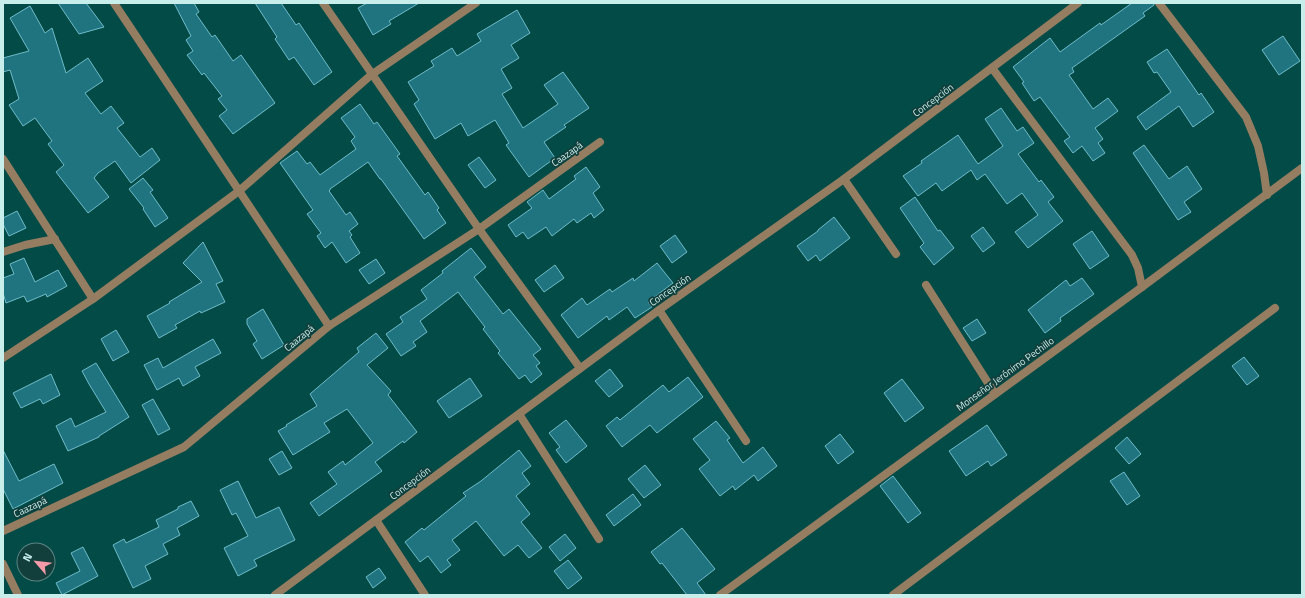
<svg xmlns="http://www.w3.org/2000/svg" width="1305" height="598" font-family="'Titillium Web',sans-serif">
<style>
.building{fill:#207480;stroke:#6ebcc9}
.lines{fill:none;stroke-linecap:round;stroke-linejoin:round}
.service{stroke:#957d61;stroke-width:8}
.minor{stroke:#957d61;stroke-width:8}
.labels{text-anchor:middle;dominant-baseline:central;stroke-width:3.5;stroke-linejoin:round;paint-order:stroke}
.street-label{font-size:10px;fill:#c8eeeb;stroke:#123e3b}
</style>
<rect width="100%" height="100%" fill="#034b47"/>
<g class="building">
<path d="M58,3H86L104,27L79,34Z"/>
<path d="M174,3H194L199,12L196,14L212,37L215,35L233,61L241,55L275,103L233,134L219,116L227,110L218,99L222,96L204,73L202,75L187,55L193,51L186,40L191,36Z"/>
<path d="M255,3H281L296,25L299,23L332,72L314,85L294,57L289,60L275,39L277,37Z"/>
<path d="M367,3H419L389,21L391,24L373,35L358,8Z"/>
<path d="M1132,3H1154V5L1143,13L1145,16L1072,68L1074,72L1069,75L1093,109L1108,98L1118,111L1095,128L1103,139L1098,143L1105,153L1093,161L1082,146L1073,153L1064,141L1070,137L1040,97L1034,101L1022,83L1024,82L1013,67L1050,38L1060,52L1100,23L1101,25Z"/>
<path d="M30,6L45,33L52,28L66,73L88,58L103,81L85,93L101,114L111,106L124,123L117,128L140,157L152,148L160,160L131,183L115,161L98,173L94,178L109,197L88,213L56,172L64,165L48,144L52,141L35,118L23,126L9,105L19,99L10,70L3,72V58L29,51L10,18Z"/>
<path d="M517,10L530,33L511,45L519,58L501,69L512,88L502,94L523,128L558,104L544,85L563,72L589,108L564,125L566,127L544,142L555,158L529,177L506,145L509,143L495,120L468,136L461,123L435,139L414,104L419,100L408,82L434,66L431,61L452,48L457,56L481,41L477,34Z"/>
<path d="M1283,36L1300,61L1279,75L1262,50Z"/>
<path d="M1167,49L1199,95L1201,93L1214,112L1193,127L1179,106L1146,130L1137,117L1171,92L1157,72L1154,73L1147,62Z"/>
<path d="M360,104L374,124L377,122L400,154L397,156L425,195L428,192L439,208L437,210L446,223L424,239L381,179H380L368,162L330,189V190L329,191L346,215L350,212L358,224L349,231L352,235L350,237L360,253L346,263L332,242L325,248L317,236L321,233L307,214L313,210L280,163L297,151L307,164L310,162L320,175L356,149L351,141L355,137L341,118Z"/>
<path d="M1001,108L1017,131L1023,127L1034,143L1018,154L1039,182L1041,180L1054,197L1048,202L1063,221L1028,248L1015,232L1038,215L1022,193L1007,204L985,174L977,180L971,170L942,191L936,183L918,196L903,176L922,163L921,161L958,135L978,164L1003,146L985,119Z"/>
<path d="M1144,145L1169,179L1187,166L1202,189L1184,202L1191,212L1178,220L1133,153Z"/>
<path d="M479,157L496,180L485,188L468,165Z"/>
<path d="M586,167L600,187L593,193L604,210L594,218L591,213L577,223L574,219L552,236L546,227L528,239L523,232L516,237L508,225L532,208L527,202L543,190L549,199L576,179L574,176Z"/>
<path d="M143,178L153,190L150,192L168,218L155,227L143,209L144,208L129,189Z"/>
<path d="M915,197L938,231L940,230L954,248L934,265L920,247L924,243L900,208Z"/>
<path d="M17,211L26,228L9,236L3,224V218Z"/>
<path d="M834,217L850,238L820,261L816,255L808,261L797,246L818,231V230Z"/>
<path d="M983,227L995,243L983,252L971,236Z"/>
<path d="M1092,231L1109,256L1090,269L1073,244Z"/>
<path d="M675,235L687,252L672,263L660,246Z"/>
<path d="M203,242L223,281L216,284L225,302L201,313L200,311L175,325L177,328L159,338L147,316L170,303L169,302L202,282L183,263Z"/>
<path d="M471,248L486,267L474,277L503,314L509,309L541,349L533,355L540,363L536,366L542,374L531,383L525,375L519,379L506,363L498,353L500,351L483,329L485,327L458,292L420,321L427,332L413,342L416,346L401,356L386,334L403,322L400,317L427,299L421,290L443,273L442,271Z"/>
<path d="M24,258L35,282L58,270L67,286L47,297L46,294L27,302L24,296L6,303L3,293V278L14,274L10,264Z"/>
<path d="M376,259L385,273L369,284L359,270Z"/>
<path d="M657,263L673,283L648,302L652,307L635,318L627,307L609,320L607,316L578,338L561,315L582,298L587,305L610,289L612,292L633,278L634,281Z"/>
<path d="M555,265L564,278L544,292L535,280Z"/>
<path d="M1082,278L1094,294L1060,318L1061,321L1045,333L1028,310L1066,280L1070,286Z"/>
<path d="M263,309L284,345L262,359L253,344L257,341L247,324V319Z"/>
<path d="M977,319L986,333L972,341L963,328Z"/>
<path d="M116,330L129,352L113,361L101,339Z"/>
<path d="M376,333L388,348L367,365L391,391L388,395L417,432L404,443L403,441L375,462L382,471L319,516L310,503L337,484L328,472L343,461L345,465L373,443L347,409L324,423L330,432L293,455L278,431L287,426L286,425L317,406L310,394L359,352L357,348Z"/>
<path d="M213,339L221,353L195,367L200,376L183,386L179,378L157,390L144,365L158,358L163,368Z"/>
<path d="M1244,357L1259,376L1247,385L1232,366Z"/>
<path d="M96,363L129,417L99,436V437L68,451L56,426L71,418L75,427L106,412L89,384L82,371Z"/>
<path d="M610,369L623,386L609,397L595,381Z"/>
<path d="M51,374L60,395L43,404L40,399L21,408L13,393Z"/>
<path d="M688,377L703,397L657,433L650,425L622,447L606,426L617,417L620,420L663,385L669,392Z"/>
<path d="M470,378L482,396L449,418L437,401Z"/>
<path d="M902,379L924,408L905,422L884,393Z"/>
<path d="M153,399L170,429L158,435L142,405Z"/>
<path d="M566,420L587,446L566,463L556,450L560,447L549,433Z"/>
<path d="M716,421L730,438L727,440L743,463L763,447L777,466L758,481L754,475L735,490L733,486L720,496L699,469L710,460L693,439Z"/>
<path d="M987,425L1007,455L991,466L988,461L966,476L949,451Z"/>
<path d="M840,434L854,452L838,464L825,446Z"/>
<path d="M1127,437L1141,454L1129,464L1115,448Z"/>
<path d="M3,450L19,481L54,464L63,483L13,509L3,489Z"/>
<path d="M519,450L531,466L522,473L530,484L516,496L530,514L521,522L542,548L529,558L518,545L504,556L476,521L452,540L460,550L447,560L451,565L441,573L428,556L420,562L405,542L422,528L424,530L466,496L463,493L481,481Z"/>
<path d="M282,451L292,468L279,475L269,459Z"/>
<path d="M645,465L661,485L644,498L628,479Z"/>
<path d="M1124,472L1140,496L1127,505L1110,481Z"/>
<path d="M893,476L921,513L908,523L880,486Z"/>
<path d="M238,481L256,518L279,507L295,540L254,560L257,566L238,576L224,548L248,536L236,513L232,515L220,490Z"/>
<path d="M633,494L641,505L614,526L606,515Z"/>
<path d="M191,501L199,516L177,528L180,535L163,544L168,554L145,566L151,579L133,588L113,545L124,539L126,543L159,527L156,520L178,509V507Z"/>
<path d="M682,528L715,569L697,583L706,595H687L662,563L660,564L651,552Z"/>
<path d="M565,534L576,548L560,561L549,547Z"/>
<path d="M83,547L98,576L62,595L56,583L80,571L71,553Z"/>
<path d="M568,560L582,578L568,589L554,571Z"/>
<path d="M379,568L386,578L373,588L366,577Z"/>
</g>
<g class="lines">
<path class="service" d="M3,252L25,245L55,239"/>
<g class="minor">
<path d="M114,3L329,326"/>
<path d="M323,3L479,229L580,368"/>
<path d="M1159,3L1246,117L1258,146L1264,173L1267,195"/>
<path d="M992,68L1132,255L1138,268L1142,287"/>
<path d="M3,159L93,299"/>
<path d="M844,179L896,254"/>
<path d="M926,285L995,394"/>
<path d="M659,310L746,441"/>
<path d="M3,358L93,299L239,191L371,75L476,3"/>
<path d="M519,414L599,539"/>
<path d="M376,520L425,595"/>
<path d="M3,531L184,447L329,326L479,229L600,142"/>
<path d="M3,564L18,595"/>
<path d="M275,595L659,310L844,179L1078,3"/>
<path d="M720,595L1142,287L1302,168"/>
<path d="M893,595L1275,308"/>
</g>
</g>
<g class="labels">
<g class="street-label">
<text transform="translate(933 100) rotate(-37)">Concepción</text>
<text transform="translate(567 154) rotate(-35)">Caazapá</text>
<text transform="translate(670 290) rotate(-35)">Concepción</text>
<text transform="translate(299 338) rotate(-40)">Caazapá</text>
<text transform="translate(1005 374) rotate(-36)">Monseñor Jerónimo Pechillo</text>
<text transform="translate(410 483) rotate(-37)">Concepción</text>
<text transform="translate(30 507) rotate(-25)">Caazapá</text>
</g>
</g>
<rect width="1305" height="598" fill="none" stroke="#c8eeeb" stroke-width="8"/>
<g transform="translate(36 562) rotate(298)"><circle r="19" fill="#123e3b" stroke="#5b8481"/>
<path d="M0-3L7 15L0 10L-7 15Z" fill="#f39aa8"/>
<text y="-6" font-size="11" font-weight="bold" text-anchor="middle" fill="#c8eeeb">N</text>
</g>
</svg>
